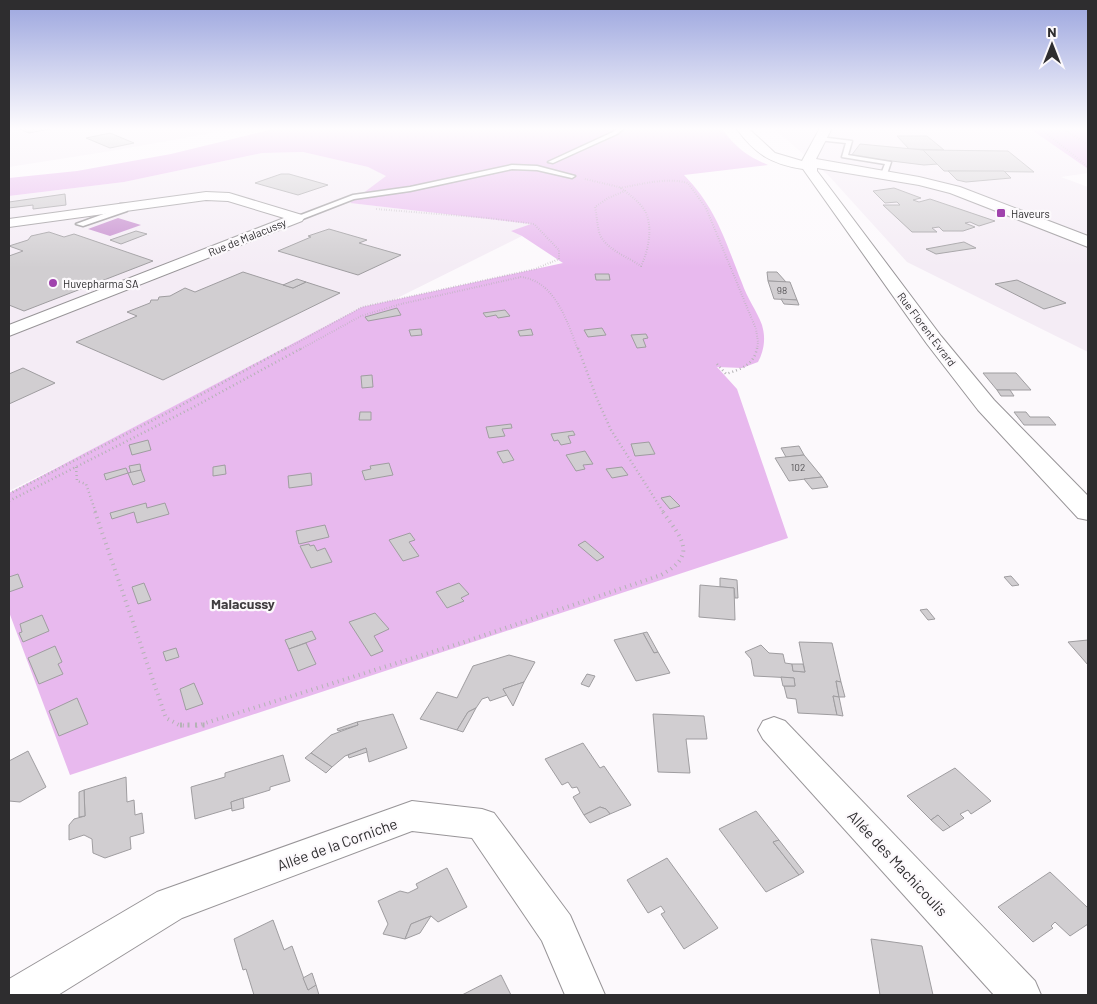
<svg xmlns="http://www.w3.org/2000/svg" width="1097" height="1004" font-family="Barlow,sans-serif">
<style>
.built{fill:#f4ecf5}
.green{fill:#e8b9ee}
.water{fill:#c78fcf}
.building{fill:#d1ced1;stroke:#9f9da0}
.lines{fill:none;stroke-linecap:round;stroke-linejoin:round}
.service-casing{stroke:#989598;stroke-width:3}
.minor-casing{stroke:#989598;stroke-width:2}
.tertiary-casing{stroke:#989598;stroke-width:2}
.path-far3{stroke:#b4b2b5;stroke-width:2;stroke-dasharray:0.5 2;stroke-linecap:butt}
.path-far2{stroke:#b4b2b5;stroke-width:2.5;stroke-dasharray:1 3;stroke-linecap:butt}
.path-far1{stroke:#b4b2b5;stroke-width:4;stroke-dasharray:1 4.5;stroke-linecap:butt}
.path{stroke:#b4b2b5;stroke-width:5;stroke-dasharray:2 5.5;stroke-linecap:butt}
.service{fill:#fff;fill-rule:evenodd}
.minor{fill:#fff;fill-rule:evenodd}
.tertiary{fill:#fff;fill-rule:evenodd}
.poi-dot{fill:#a043ad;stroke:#fcf9fc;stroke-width:2}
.labels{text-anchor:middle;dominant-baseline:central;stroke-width:4.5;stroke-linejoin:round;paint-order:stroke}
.number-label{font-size:10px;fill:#575558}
.far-poi-label{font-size:11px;fill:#2e2d2f;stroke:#fcf9fc;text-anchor:start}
.far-street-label{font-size:11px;fill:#2e2d2f;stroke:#fcf9fc}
.neighbourhood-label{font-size:14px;font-weight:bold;fill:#403d40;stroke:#fcf9fc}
.near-street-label{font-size:15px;fill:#2e2d2f;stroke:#fcf9fc}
</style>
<rect width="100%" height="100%" fill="#fcf9fc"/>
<g class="built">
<path d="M9,128H240L111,151L9,167Z"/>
<path d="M773,128H1029L1088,169V173L1061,177L1088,187V352L907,262L829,176Z"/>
<path d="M303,152L368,167L387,176L351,203L533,224L512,231L522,236L9,491V196L124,182L262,153Z"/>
</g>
<g class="green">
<path d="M277,128H721C737,148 745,155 768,165L684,175C717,209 725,241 742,283C747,298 757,311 762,325C766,338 764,351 758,362L742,368L717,367L737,389L788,538L70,775L9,612V493L362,307L563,263L522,236L511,231L531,224L350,203L386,176L368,167L303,152L262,153L124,182L9,196V178L77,171L171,154Z"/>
<path d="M1029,128H1088V169Z"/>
</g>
<path class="water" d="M118,218L141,225L110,236L88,229Z"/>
<g class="building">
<path d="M17,128H54L29,133Z"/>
<path d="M110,133L134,143L110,148L86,138Z"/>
<path d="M897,136H927L944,150L909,149Z"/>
<path d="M860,144L923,150L938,164L924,165L851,156Z"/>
<path d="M923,150L1008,151L1034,172L944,171Z"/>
<path d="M948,171H1004L1011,178L966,182L957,180Z"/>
<path d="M281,174H289L328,185L298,195L255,183Z"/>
<path d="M894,188L921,198L913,200L919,202L930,199L995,221L979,226L970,222L965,223L975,227L963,231H943L939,227L932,228L937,232H912L883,205H900L897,202L885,203L873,191Z"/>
<path d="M65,194L66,205L33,209V205L9,208V202Z"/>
<path d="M329,229L367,240L359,243L401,255L358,275L278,251L311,237L308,236Z"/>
<path d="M136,231L147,234L121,244L110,240Z"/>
<path d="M49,232L64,237L74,234L153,261L24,311L9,305V256L23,251L9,246L28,240L31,236Z"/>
<path d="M964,242L976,248L936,254L926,249Z"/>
<path d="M243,272L293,288L306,282L340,293L163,380L76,342L137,316L127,312L150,303L151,300H158L159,297L170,296L185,288L195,292Z"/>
<path d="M767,272H777L786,282L768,281Z"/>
<path d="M595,274H609L610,280H596Z"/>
<path d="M297,279L306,282L293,288L283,285Z"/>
<path d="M1017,280L1066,303L1044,309L995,284Z"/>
<path d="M768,281L790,282L797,300L774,299Z"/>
<path d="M781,299L797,300L799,305L784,304Z"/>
<path d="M397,308L401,315L368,321L365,317Z"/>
<path d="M505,310L510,316L498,318L496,315L486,317L483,313Z"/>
<path d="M602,328L606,335L588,337L584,330Z"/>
<path d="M421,329L422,335L411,336L409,330Z"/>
<path d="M531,329L533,335L520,336L518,331Z"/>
<path d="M646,334L648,338L643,339L646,347L637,348L631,335Z"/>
<path d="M23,368L55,383L9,404V374Z"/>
<path d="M983,373H1016L1031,390H997Z"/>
<path d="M372,375L373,387L362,388L361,376Z"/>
<path d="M997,390H1010L1014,396H1001Z"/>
<path d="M360,412H371V420H359Z"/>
<path d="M1014,412H1026L1030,417H1049L1056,425H1024Z"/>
<path d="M511,424L512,428L502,429L505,436L489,438L486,427Z"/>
<path d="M573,431L575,435L568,436L571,443L561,445L558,440L554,441L551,434Z"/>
<path d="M148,440L151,450L132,455L129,445Z"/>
<path d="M649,442L655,454L635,456L631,444Z"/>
<path d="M799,446L804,455L786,457L781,448Z"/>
<path d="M508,450L514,460L503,463L497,452Z"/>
<path d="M585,451L593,464L583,465L585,469L576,471L566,455Z"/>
<path d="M804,455L822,477L789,481L775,458Z"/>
<path d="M389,463L393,475L365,480L362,471L371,469L370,466Z"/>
<path d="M140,464L141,470L131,473L129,466Z"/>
<path d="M225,465L226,474L213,476V467Z"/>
<path d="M622,467L628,475L612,478L606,469Z"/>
<path d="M126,468L128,473L106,480L104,474Z"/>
<path d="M141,470L145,481L133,485L128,473Z"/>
<path d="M311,473L312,485L289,488L288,476Z"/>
<path d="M822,477L828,487L812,489L804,479Z"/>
<path d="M670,496L680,506L670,509L661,498Z"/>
<path d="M146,503L147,508L165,503L169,514L137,523L134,512L112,519L110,513Z"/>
<path d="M325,525L329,537L299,544L296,531Z"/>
<path d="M410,533L415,540L409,542L419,556L403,561L389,540Z"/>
<path d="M585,541L604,557L597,561L578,545Z"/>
<path d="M309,544L310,546L314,545L317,551L325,548L332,562L311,568L300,546Z"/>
<path d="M18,574L23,587L9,592V577Z"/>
<path d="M1011,576L1019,585L1012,586L1004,577Z"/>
<path d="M720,578L737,580L738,598H735L734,588L720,587Z"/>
<path d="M144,583L151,600L138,604L132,587Z"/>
<path d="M459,583L469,594L461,598L464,601L447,608L436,592Z"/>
<path d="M700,585L734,588L735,620L699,617Z"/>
<path d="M927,609L935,619L928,620L920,610Z"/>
<path d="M375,613L389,629L374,636L383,651L371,656L349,622Z"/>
<path d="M42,615L49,631L23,642L19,633L22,632L20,624Z"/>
<path d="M312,631L316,639L289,649L285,640Z"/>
<path d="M647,632L658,652L654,653L643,633Z"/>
<path d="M643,633L654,653L658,652L670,673L636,681L614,640Z"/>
<path d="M1088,640V665L1068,642Z"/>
<path d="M799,642L832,643L841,682L836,681L839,697L833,696L837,715L798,713L796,699L787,698L784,686H795L794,678L754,676L751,659L745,652L761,645L769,653L783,654L785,663L792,664L793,671L805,672Z"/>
<path d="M306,643L316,664L298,671L289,649Z"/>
<path d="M55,646L62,662L58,664L63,674L39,684L28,658Z"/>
<path d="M176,648L179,657L166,661L163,652Z"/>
<path d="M509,655L535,662L524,682L503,689L507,695L490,701L488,697L482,699L476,708L468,712L457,730L420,719L437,692L457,698L473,666Z"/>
<path d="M792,664H803L805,672L793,671Z"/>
<path d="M587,674L595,676L589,687L581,684Z"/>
<path d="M781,677L794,678L795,686H783Z"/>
<path d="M836,681L841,682L845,697H839Z"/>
<path d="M524,682L513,706L503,689Z"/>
<path d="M194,683L203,704L186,710L180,689Z"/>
<path d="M833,696L839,697L843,716L837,715Z"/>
<path d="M77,698L88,724L59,736L49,711Z"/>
<path d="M476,708L463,732L457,730L468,712Z"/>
<path d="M393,714L407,748L369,762L366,748L345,756L332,767L311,753L331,735L358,725L357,722Z"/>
<path d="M653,714L704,716L707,739H686L690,773L658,772Z"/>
<path d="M357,722L358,725L338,731L337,729Z"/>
<path d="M583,743L600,768L604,766L631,805L610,814L606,809L600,807L584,815L573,797L580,793L577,787L572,788L568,782L562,785L545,759Z"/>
<path d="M366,748L367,752L349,758L348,755Z"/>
<path d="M28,751L46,787L20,802L9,801V761Z"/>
<path d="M311,753L332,767L326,773L305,758Z"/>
<path d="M283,755L290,781L270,787V790L231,802L232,808L195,819L191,787L225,777V773Z"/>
<path d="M955,768L991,801L971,814L968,810L960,814L964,818L950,827L938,815L931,820L907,796Z"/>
<path d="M126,777L127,802L134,800L135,815L142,813L144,833L130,837L131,849L105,858L93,853L92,839L84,835L69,840V825L74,819L85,816L84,790Z"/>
<path d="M84,790L85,816L79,817V792Z"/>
<path d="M243,798L244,808L232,811L231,802Z"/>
<path d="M600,807L606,809L610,814L590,823L584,815Z"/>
<path d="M756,811L779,840L773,842L799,875L766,892L719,829Z"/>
<path d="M938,815L950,827L943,831L931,820Z"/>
<path d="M779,840L804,872L799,875L773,842Z"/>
<path d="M667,858L718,928L684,949L661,914L665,912L661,906L648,913L627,880Z"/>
<path d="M447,868L467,907L438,922L431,916L411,924L405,939L383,934L388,924L378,901L400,891L408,893L418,888L416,884Z"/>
<path d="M1050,872L1088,908V924L1070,936L1055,922L1051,926L1053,928L1033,942L998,907Z"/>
<path d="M431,916L420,933L405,939L411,924Z"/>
<path d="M273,920L284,950L292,946L308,990L316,985L319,995H254L246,969L243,970L234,939Z"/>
<path d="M871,939L922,946L933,995H880Z"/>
<path d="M312,973L316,985L308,990L303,978Z"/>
<path d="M501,975L511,995H462Z"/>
</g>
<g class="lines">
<defs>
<g id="service">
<path d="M618,128H624L617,134L553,163L548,162L613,132Z"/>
<path d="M820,137L852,141L848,155L891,162L887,174L884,176L881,174L885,164L842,157L846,143L818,140Z"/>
<path d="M512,165L537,166L575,176L572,178L537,170L512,169L410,191L354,199L300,220L293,218L353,195L410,187Z"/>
<path d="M120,204H126L127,211L83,226L76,224L120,208Z"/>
</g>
<g id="minor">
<path d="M206,192L229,193L302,215L304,218L302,221L9,336V325L284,218L228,201L206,200L9,227V219Z"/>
<path d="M774,717L785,721L1035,981L1041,995H994L763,739L758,730L763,721Z"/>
<path d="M412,801L482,809L494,813L570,915L605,995H565L542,941L472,838L412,831L182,918L58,995H9V979L157,892Z"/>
</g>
<path id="tertiary" d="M736,128H748L775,153L802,161L820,128H832L816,159L919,177L960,187L1088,236V247L950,193L919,185L817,168V171L941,336L994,400L1088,496V520L1078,518L978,410L927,344L803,169C771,164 755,154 736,128Z"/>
</defs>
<use href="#service" class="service-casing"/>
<use href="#minor" class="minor-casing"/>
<use href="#tertiary" class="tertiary-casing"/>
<g class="path-far3">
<path d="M1040,128L1088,167"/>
<path d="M1062,128L1088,145"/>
<path d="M585,179L619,187L625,191"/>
<path d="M620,188C643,184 666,177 688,183L706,208L756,329L758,342L757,350"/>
<path d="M625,191C631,196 638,201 643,208C654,223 649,250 641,266C628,257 607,250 600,235C597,226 597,216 595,207L608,198Z"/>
<path d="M284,350L362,307L535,269L559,259V250L534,224L488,218L376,209"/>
<path d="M299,350L361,316L401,304L521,277C555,281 567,321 578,350"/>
</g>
<g class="path-far2">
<path d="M578,348L597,399L611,430L664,513"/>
<path d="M717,364L726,374C741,369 754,365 757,348"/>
<path d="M76,467L77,481L86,484L96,513"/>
<path d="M9,494L169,412L286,348"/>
<path d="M9,501L190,409L302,348"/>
</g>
<g class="path-far1">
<path d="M95,512L166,718L179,725L188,726"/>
<path d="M196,726L464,642L661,575C698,555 682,539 663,512"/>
</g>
<path class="path" d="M180,725H205"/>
<use href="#service" class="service"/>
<use href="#minor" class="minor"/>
<use href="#tertiary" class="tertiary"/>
</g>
<linearGradient id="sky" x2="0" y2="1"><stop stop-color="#9ba5de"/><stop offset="0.48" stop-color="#fefcfe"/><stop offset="1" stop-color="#fefcfe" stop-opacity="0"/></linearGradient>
<rect width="1097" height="268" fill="url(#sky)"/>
<g class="poi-dot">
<rect x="996" y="208" width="10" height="10" rx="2.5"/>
<circle cx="53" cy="283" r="5"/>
</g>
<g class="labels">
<g class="number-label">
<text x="782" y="290">98</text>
<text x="798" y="467">102</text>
</g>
<g class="far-poi-label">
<text x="1011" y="213">Haveurs</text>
<text x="63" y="283">Huvepharma SA</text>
</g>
<g class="far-street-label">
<text transform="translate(247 237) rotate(-22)">Rue de Malacussy</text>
<text transform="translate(927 329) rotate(53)">Rue Florent Evrard</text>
</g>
<g class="neighbourhood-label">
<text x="243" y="603">Malacussy</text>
</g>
<g class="near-street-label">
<text transform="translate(337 844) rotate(-20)">Allée de la Corniche</text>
<text transform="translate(898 863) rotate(47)">Allée des Machicoulis</text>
</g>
</g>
<rect width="1097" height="1004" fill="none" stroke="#2e2d2f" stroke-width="20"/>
<g transform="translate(1052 45)" stroke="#fcf9fc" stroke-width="4" paint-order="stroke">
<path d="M0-4L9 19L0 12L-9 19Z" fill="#2e2d2f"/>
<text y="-8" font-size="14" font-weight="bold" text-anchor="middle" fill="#2e2d2f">N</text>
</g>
</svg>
